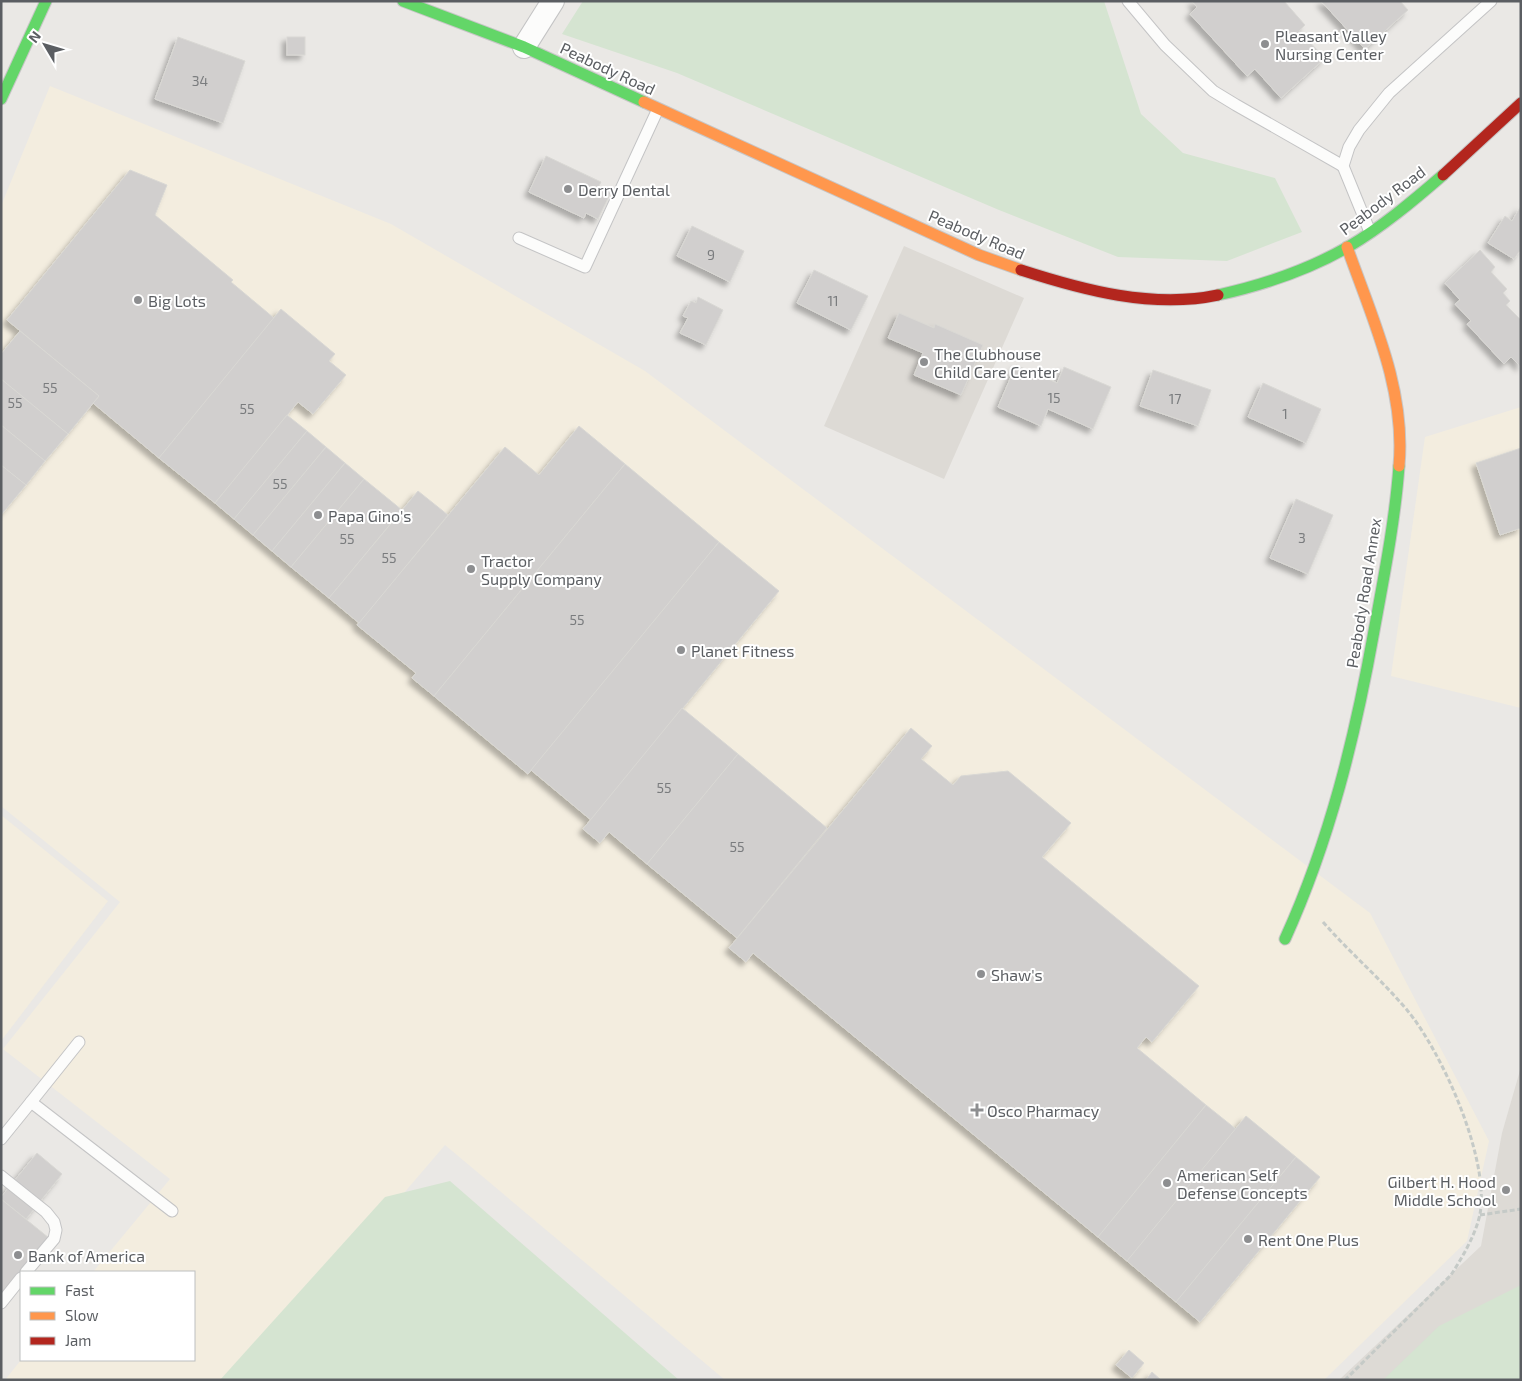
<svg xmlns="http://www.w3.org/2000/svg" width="1522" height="1381" font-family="'Exo 2',sans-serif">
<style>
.commercial{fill:#f3eddf}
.education{fill:#dddad5}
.green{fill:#d5e4d1}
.building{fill:#d1cfce;stroke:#d9d8d4;filter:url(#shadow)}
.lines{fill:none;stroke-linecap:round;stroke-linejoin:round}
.lane-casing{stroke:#c4c4c5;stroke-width:13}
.street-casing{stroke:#c4c4c5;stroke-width:24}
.fast-casing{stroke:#c7c6c6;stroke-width:13}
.slow-casing{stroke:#c7c6c6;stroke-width:13}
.jam-casing{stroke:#c7c6c6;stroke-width:13}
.path{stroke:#c5cac7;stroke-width:3;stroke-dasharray:5 2.5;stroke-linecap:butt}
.lane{stroke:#fcfcfb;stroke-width:11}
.street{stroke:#fcfcfb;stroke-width:22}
.fast{stroke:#63d668;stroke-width:11}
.slow{stroke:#ff974d;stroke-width:11}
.jam{stroke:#b3261e;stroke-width:11}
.poi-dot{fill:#8d8e90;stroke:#fff;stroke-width:2}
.labels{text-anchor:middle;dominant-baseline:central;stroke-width:4;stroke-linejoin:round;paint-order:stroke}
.number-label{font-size:14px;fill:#7a7c7e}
.poi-label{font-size:16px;fill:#5b5e62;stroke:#fff;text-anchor:start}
.street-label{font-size:16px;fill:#5b5e62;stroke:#fff}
</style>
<defs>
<filter id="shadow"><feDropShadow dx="-4.5" dy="4.5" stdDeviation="2.5" flood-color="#0004"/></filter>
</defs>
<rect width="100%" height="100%" fill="#eae8e5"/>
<g class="commercial">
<path d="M50,86L391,224L645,371L1370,913L1489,1141L1467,1241L1324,1380H725L445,1145L244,1380H5L21,1360H194V1272H93L170,1179L3,1049L120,902L1,806V206Z"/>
<path d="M1521,407V708L1391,676L1425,437Z"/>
<path d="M1,815L108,901L1,1041Z"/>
</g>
<g class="education">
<path d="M904,246L1024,298L944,479L824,426Z"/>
<path d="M1521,1067V1380H1339L1481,1246L1502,1133Z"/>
</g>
<g class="green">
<path d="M583,1H1104L1141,114L1183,153L1275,178L1302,232L1227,261L1118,257L999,210L677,73L562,34Z"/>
<path d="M450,1181L679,1380H220L385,1197Z"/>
<path d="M1521,1285V1380H1383L1439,1326Z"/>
</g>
<g class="building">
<path d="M1192,1H1284L1305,25L1299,31L1325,58L1281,98L1255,69L1247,76L1190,14L1197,7Z"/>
<path d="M1321,1H1400L1408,10L1365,49Z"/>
<path d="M178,37L245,61L223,123L155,99Z"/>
<rect x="287" y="37" width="18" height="18"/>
<path d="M546,156L601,182L599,186L611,192L598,219L586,213L584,218L529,192Z"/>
<path d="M130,170L167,185L155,215L233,280L231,282L274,318L159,458L93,403L99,396L7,320Z"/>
<path d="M1521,206V249L1514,259L1488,243L1505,216L1512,221Z"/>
<path d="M692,226L744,251L730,282L677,256Z"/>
<path d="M1480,250L1495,267L1491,272L1507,289L1503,293L1510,301L1506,305L1521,320V367L1511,357L1504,364L1467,324L1471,321L1455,304L1460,300L1445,283Z"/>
<path d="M814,270L868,296L851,330L797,303Z"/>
<path d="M698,297L723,310L706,345L680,333L688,318L683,316L691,301L696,303Z"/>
<path d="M281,309L335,354L329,361L346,375L313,414L298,402L215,503L159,458Z"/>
<path d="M899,313L934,328L935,324L983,345L961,395L914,375L923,353L888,338Z"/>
<path d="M20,331L99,396L68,434L1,379V354Z"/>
<path d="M1016,365L1057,383L1064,367L1111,387L1093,429L1048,409L1041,426L998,407Z"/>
<path d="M1153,370L1211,390L1198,426L1140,406Z"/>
<path d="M1,379L68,434L45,461L1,425Z"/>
<path d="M1263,383L1321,409L1306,443L1248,417Z"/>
<path d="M287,415L307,431L234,519L215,503Z"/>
<path d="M1,425L45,461L26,485L1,465Z"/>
<path d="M579,426L625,464L434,696L412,678L416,673L357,625L505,447L539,475Z"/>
<path d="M307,431L326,447L253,535L234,519Z"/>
<path d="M326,447L345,463L272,551L253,535Z"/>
<path d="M1521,448V528L1500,535L1476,463Z"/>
<path d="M345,463L364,479L291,567L272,551Z"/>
<path d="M625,464L719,542L528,774L434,696Z"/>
<path d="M1,465L26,485L1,515Z"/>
<path d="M364,479L402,510L329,598L291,567Z"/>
<path d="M418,491L448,515L359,623L329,598Z"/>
<path d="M1296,499L1333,515L1308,574L1270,558Z"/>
<path d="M719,542L779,591L591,820L531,770Z"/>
<path d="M682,708L738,754L647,864L609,832L600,843L583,829Z"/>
<path d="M911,728L932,746L921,759L953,785L961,776L1008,771L1071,823L1042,857L1199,986L1152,1042L1146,1037L1137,1048L1206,1105L1098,1237L753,953L746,962L729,948Z"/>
<path d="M738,754L827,828L737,938L647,864Z"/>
<path d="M1206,1105L1236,1129L1127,1261L1098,1237Z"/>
<path d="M1246,1116L1296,1157L1176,1302L1127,1261Z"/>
<path d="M37,1153L62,1174L26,1219L1,1199V1197Z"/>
<path d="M1296,1157L1320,1177L1200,1322L1176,1302Z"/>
<path d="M1,1199L49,1238L1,1298Z"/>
<path d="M1129,1350L1144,1363L1132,1378L1116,1365Z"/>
<path d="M1152,1372L1161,1380H1146Z"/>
</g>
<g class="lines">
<defs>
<g id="lane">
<path d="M1128,1L1165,45L1213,91L1236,105L1343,166"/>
<path d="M1370,232L1343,166L1349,147L1359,130L1389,93L1491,1"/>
<path d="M519,238L585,267L658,109"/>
<path d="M31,1102L79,1042"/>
<path d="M1,1139L31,1102L172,1211"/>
<path d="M1,1176L46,1212L54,1222L56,1230L54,1239L26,1272"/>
<path d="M1,1303L21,1278"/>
</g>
<path id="street" d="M524,47L553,1"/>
<g id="fast">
<path d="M403,1L524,47L644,102"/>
<path d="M1,99L46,1"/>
<path d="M1218,295C1263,285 1308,270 1348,247C1382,227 1413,201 1443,175"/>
<path d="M1285,939C1330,840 1355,737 1374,631C1384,576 1395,521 1399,466"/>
</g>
<g id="slow">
<path d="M644,102L979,255L1021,270"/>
<path d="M1347,247C1372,318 1406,389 1399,466"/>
</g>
<g id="jam">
<path d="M1443,175L1521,103"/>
<path d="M1021,270C1083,290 1153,309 1218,295"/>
</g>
</defs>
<use href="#lane" class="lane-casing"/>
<use href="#street" class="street-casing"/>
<use href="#fast" class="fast-casing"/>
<use href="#slow" class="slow-casing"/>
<use href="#jam" class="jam-casing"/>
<g class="path">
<path d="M1323,922C1350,953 1381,979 1407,1010C1442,1052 1490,1159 1480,1214C1476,1234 1462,1258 1451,1275L1345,1380"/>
<path d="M1480,1215L1521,1209"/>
</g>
<use href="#lane" class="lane"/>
<use href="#street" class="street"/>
<use href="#fast" class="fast"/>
<use href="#slow" class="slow"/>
<use href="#jam" class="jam"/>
</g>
<g class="poi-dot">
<circle cx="1265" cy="44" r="5"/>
<circle cx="568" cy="189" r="5"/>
<circle cx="138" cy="300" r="5"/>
<circle cx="924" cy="362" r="5"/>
<circle cx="318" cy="515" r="5"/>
<circle cx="471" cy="569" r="5"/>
<circle cx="681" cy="650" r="5"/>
<circle cx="981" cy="974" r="5"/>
<path d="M974.5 1102.5h5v5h5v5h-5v5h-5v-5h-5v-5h5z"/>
<circle cx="1167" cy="1183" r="5"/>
<circle cx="1506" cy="1190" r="5"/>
<circle cx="1248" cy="1239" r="5"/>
<circle cx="18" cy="1255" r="5"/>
</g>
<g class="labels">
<g class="number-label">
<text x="200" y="80">34</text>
<text x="711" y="254">9</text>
<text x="833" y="300">11</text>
<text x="50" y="387">55</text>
<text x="1054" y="397">15</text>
<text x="1175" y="398">17</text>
<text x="15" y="402">55</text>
<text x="247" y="408">55</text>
<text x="1285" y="413">1</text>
<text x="280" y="483">55</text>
<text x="1302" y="537">3</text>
<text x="347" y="538">55</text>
<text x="389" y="557">55</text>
<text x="577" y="619">55</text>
<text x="664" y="787">55</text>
<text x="737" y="846">55</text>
</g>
<g class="poi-label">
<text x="1275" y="35">Pleasant Valley<tspan x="1275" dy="18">Nursing Center</tspan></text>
<text x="578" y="189">Derry Dental</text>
<text x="148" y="300">Big Lots</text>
<text x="934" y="353">The Clubhouse<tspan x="934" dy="18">Child Care Center</tspan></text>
<text x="328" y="515">Papa Gino's</text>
<text x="481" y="560">Tractor<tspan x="481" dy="18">Supply Company</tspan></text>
<text x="691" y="650">Planet Fitness</text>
<text x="991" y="974">Shaw's</text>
<text x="987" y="1110">Osco Pharmacy</text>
<text x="1177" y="1174">American Self<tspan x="1177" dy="18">Defense Concepts</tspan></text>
<text x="1496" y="1181" text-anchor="end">Gilbert H. Hood<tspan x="1496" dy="18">Middle School</tspan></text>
<text x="1258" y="1239">Rent One Plus</text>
<text x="28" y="1255">Bank of America</text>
</g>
<g class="street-label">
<text transform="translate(608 68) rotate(25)">Peabody Road</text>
<text transform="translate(1382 200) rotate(-37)">Peabody Road</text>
<text transform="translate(977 234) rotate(23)">Peabody Road</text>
<text transform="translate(1363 593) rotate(-81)">Peabody Road Annex</text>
</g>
</g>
<rect width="1522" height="1381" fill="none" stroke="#5b5e62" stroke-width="5"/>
<rect x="20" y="1271" width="175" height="90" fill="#ffffff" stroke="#bdbfc0"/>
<rect x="30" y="1287" width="25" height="8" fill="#63d668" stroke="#bdbfc0"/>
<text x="65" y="1296" font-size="15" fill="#5b5e62">Fast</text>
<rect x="30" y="1312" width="25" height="8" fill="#ff974d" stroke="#bdbfc0"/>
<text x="65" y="1321" font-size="15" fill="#5b5e62">Slow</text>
<rect x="30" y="1337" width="25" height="8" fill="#b3261e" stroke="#bdbfc0"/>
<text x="65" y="1346" font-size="15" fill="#5b5e62">Jam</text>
<g transform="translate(45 45) rotate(308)" stroke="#ffffff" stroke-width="4" paint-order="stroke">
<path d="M0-4L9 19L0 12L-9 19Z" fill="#5b5e62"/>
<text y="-8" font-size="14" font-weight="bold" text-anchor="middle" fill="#5b5e62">N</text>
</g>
</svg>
